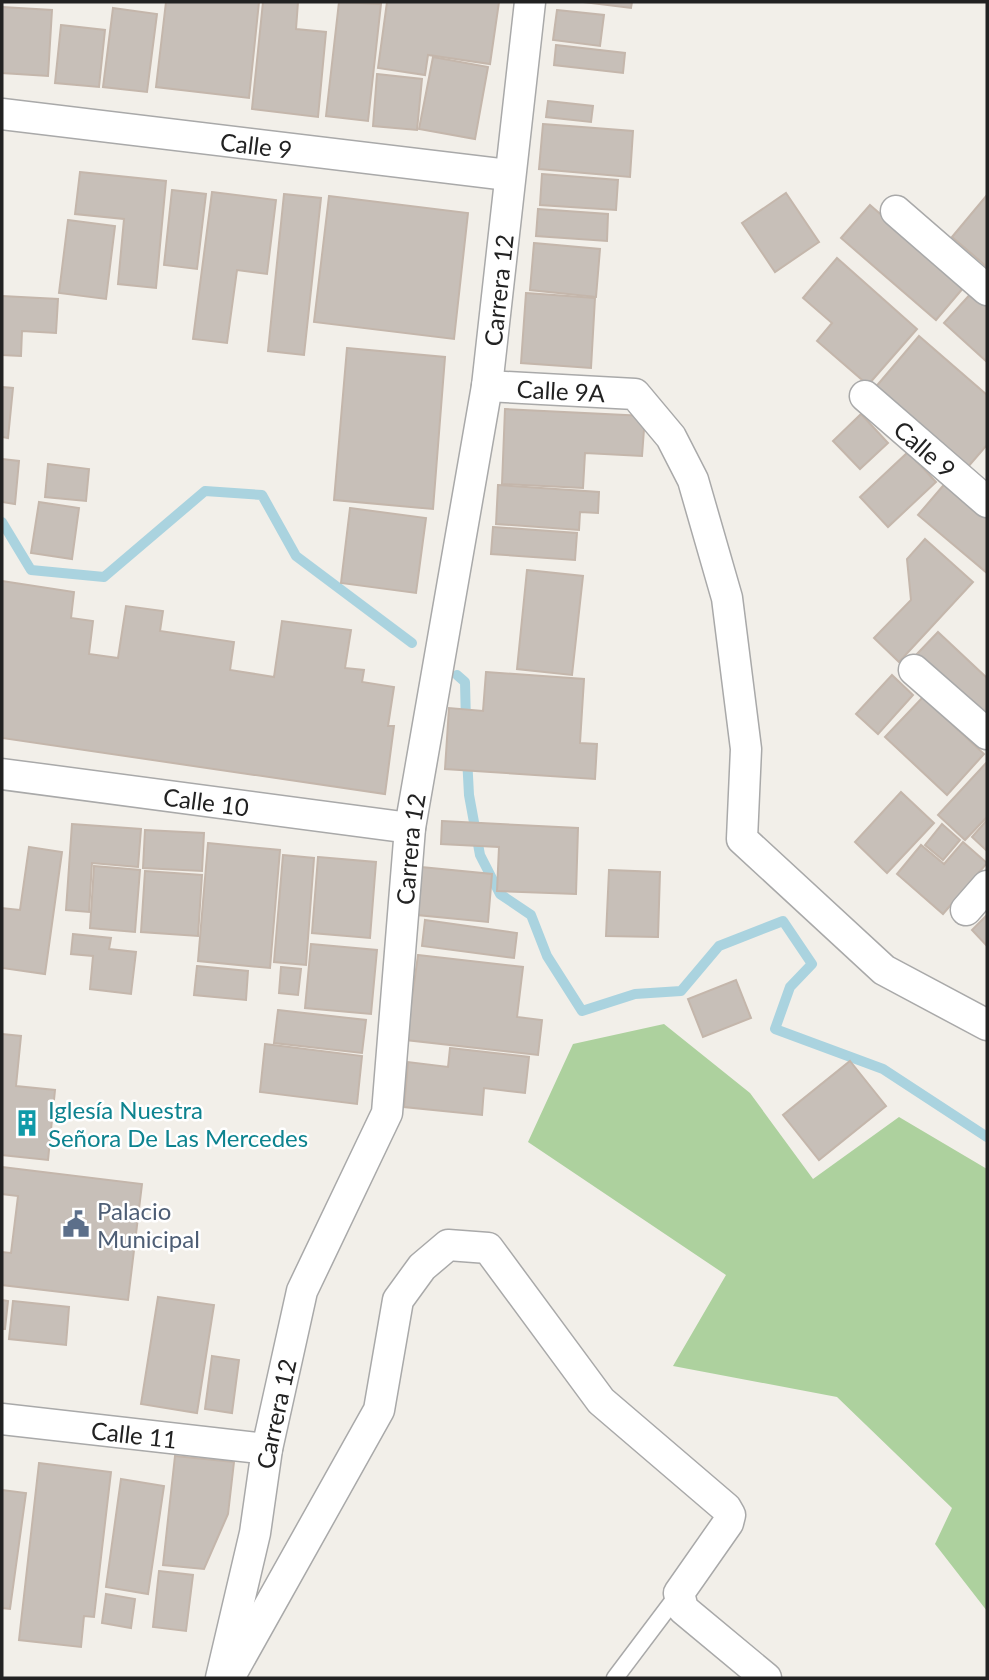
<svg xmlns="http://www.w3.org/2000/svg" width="989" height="1680" font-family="Lato,sans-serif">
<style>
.forest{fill:#add19e}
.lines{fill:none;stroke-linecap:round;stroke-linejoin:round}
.stream{stroke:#aad3df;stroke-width:10}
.building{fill:#c7bfb8;stroke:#c4b6ab;stroke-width:2}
.service-casing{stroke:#a9a9a9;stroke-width:19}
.minor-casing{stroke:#a9a9a9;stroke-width:33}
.service{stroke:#fff;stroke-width:16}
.minor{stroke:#fff;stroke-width:30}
.labels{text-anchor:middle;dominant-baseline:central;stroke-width:5;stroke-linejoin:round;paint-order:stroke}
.street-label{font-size:24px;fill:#222;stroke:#fff}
.culture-label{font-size:24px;fill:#0d838f;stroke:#fff;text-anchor:start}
.service-label{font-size:24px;fill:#4e5e75;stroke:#fff;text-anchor:start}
</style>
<rect width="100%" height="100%" fill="#f2efe9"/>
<path class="forest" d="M664,1024L750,1093L813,1179L899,1117L987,1169V1611L935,1544L952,1508L837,1397L673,1366L726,1275L528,1142L573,1044Z"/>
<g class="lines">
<g class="stream">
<path d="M2,522L31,570L104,577L205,491L262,495L296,556L412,643"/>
<path d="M457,675L465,682L466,723"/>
<path d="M467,757L469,795L480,855L500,894L531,915L547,956L582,1011L635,994L681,991L719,946L783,921L812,964L790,987L775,1029L883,1069L987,1137"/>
</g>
</g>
<g class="building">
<path d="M166,2H259L249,98L156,87Z"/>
<path d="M263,2H298L296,29L326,32L318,117L252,109Z"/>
<path d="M339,2L381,4L368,121L326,116Z"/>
<path d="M387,2H499L490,64L428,55L425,75L378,68Z"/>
<path d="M583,2H632L631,8Z"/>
<path d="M2,7L52,10L48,76L2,73Z"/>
<path d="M113,8L157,14L147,92L103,87Z"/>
<path d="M557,10L604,15L600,46L553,40Z"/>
<path d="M61,25L105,30L99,87L55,83Z"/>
<path d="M556,45L625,53L623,73L554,65Z"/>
<path d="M433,57L488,67L475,139L419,129Z"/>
<path d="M377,74L422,79L417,130L373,126Z"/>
<path d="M548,101L593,106L591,122L546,117Z"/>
<path d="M543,124L633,131L630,177L539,169Z"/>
<path d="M80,172L166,181L156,288L118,284L124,219L75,214Z"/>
<path d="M542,174L618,180L616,210L540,205Z"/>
<path d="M172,190L206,194L197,269L164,265Z"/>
<path d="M212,192L276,200L267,274L237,270L227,343L193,339Z"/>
<path d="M786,193L819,242L775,272L742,223Z"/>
<path d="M284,194L321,198L304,355L268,351Z"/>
<path d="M987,195V267L952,237Z"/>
<path d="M329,196L468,213L454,339L314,322Z"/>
<path d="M870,205L964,287L936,320L841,238Z"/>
<path d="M538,209L608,214L607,241L536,236Z"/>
<path d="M68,220L115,226L106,299L59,293Z"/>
<path d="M534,243L600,249L596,297L530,290Z"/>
<path d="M837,258L917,329L868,385L817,341L832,323L803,298Z"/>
<path d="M975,289L987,300V362L944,323Z"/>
<path d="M526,293L595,298L591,368L521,363Z"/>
<path d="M2,296L58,299L56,333L22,331L21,356L2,355Z"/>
<path d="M919,336L987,395V445L967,468L874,389Z"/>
<path d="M347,348L445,357L433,509L334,500Z"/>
<path d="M2,387L13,388L8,438L2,437Z"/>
<path d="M505,409L645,416L642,456L585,453L583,488L502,484Z"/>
<path d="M861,414L888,443L860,469L833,441Z"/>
<path d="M908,452L936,482L888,527L860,497Z"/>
<path d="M2,459L19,461L15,504L2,502Z"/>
<path d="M48,464L89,469L86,501L45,497Z"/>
<path d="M948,480L987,513V573L918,515Z"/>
<path d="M498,485L599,492L598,513L580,512L579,530L496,524Z"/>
<path d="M39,502L79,508L72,559L31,553Z"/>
<path d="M350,508L426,518L416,593L341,583Z"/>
<path d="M493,527L577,533L575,560L491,554Z"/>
<path d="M925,539L973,582L899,662L874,638L911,600L907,559Z"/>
<path d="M527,570L583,576L572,675L517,669Z"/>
<path d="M2,581L74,592L71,618L93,621L89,654L118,658L126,606L163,611L160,631L234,642L230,670L274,677L282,621L351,630L345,668L364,670L362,682L394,687L388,726H394L385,794L2,738Z"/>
<path d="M938,632L987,678V724L915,656Z"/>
<path d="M486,672L584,679L580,743L597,744L595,779L445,769L449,708L483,711Z"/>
<path d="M892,675L913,695L878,734L856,714Z"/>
<path d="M923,697L984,754L947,795L885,737Z"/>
<path d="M987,762V817L965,840L938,815Z"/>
<path d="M901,792L934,823L887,873L855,842Z"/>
<path d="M987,820V851L972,837Z"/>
<path d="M442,821L578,828L576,894L497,891L499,847L441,844Z"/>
<path d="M72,824L141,829L138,867L92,863L89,912L66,910Z"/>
<path d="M942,824L960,840L943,860L925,845Z"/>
<path d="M145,830L204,833L202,871L143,868Z"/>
<path d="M963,842L987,863L943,914L897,874L921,845L944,864Z"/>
<path d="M208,843L280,850L270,968L198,961Z"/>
<path d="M29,847L62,852L45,974L2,968V908L20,910Z"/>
<path d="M283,855L314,858L306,965L274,962Z"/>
<path d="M318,857L376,862L370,938L312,933Z"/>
<path d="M94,866L140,870L135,932L90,928Z"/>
<path d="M421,867L492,874L488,922L417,915Z"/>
<path d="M609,870L660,872L658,937L606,936Z"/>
<path d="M145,871L202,875L198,936L141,932Z"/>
<path d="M987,915V946L972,930Z"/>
<path d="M425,920L517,933L514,958L422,946Z"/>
<path d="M73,934L111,938L109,949L136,952L131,994L90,989L93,956L71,954Z"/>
<path d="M311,944L377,950L371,1014L305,1008Z"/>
<path d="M418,955L523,967L517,1017L542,1020L538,1055L406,1040Z"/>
<path d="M197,966L248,971L246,1000L194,995Z"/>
<path d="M281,967L301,969L298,995L279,993Z"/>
<path d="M736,980L751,1018L703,1037L688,999Z"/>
<path d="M278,1010L366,1020L362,1053L274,1043Z"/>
<path d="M2,1034L21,1036L16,1086L55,1090L48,1160L2,1155Z"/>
<path d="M265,1044L362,1056L357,1104L260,1092Z"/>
<path d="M450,1048L529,1057L525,1093L484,1088L482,1115L404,1107L408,1062L448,1067Z"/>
<path d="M850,1061L886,1106L819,1160L783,1115Z"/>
<path d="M2,1167L142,1184L128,1300L2,1285V1252L11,1253L18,1196L2,1194Z"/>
<path d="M158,1297L214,1305L197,1413L141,1404Z"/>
<path d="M2,1300L8,1301L5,1329H2Z"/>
<path d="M13,1301L69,1307L66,1345L9,1339Z"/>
<path d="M212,1356L239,1360L232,1413L205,1409Z"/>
<path d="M175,1456L234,1462L228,1514L204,1569L163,1565Z"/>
<path d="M39,1463L111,1472L94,1617L84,1616L81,1647L19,1640Z"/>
<path d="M121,1479L164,1486L148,1594L106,1587Z"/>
<path d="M2,1490L26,1493L10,1609L2,1608Z"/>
<path d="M159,1571L193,1575L186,1631L153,1627Z"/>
<path d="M106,1594L135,1599L131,1628L102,1623Z"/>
</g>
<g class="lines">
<defs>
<path id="service" d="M615,1678L679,1593"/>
<g id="minor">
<path id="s1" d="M2,114L508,175"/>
<path d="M896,211L987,290"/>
<path id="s2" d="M487,386L635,394L671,437L693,480L727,598L746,749L742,839L884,970L987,1025"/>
<path id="s3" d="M865,396L987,502"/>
<path d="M914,670L987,734"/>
<path id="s4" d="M2,774L410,828"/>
<path d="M966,910L987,886"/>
<path id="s5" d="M2,1419L267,1449"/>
<path d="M230,1676L379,1410L398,1300L422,1267L448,1245L488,1248L601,1401L726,1508L730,1515L728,1523L679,1593L683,1609L766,1678"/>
<path id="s6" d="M221,1678L255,1533L267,1449L302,1291L387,1113L410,828L487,386L530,2"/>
</g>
</defs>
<use href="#service" class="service-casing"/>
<use href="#minor" class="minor-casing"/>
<use href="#service" class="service"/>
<use href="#minor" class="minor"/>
</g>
<defs>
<symbol id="building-bare" viewBox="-9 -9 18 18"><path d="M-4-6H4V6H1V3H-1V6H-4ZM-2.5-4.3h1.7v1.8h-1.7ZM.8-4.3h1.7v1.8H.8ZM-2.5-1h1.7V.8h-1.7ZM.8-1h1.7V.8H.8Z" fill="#0f9aa8" stroke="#fff" stroke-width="2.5" paint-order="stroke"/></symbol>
<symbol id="civic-bare" viewBox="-9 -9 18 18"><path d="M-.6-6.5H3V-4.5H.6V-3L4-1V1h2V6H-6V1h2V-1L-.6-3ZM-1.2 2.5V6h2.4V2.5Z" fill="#5c6f8a" stroke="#fff" stroke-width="2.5" paint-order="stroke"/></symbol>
</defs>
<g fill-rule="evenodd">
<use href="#building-bare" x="8" y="1104" width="38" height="38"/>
<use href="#civic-bare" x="57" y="1205" width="38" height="38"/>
</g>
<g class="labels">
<g class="street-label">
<text stroke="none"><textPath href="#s1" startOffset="256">Calle 9</textPath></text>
<text stroke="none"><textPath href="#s6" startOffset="1424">Carrera 12</textPath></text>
<text stroke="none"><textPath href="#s2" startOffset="74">Calle 9A</textPath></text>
<text stroke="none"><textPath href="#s3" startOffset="80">Calle 9</textPath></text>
<text stroke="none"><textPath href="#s4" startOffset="206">Calle 10</textPath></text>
<text stroke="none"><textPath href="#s6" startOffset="858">Carrera 12</textPath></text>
<text stroke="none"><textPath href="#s6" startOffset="270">Carrera 12</textPath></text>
<text stroke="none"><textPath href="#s5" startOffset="133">Calle 11</textPath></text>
</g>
<g class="culture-label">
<text x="48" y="1109">Iglesía Nuestra<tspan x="48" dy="28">Señora De Las Mercedes</tspan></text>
</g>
<g class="service-label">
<text x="97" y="1210">Palacio<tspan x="97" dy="28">Municipal</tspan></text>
</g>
</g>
<rect width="989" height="1680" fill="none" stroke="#222222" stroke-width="7"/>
</svg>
